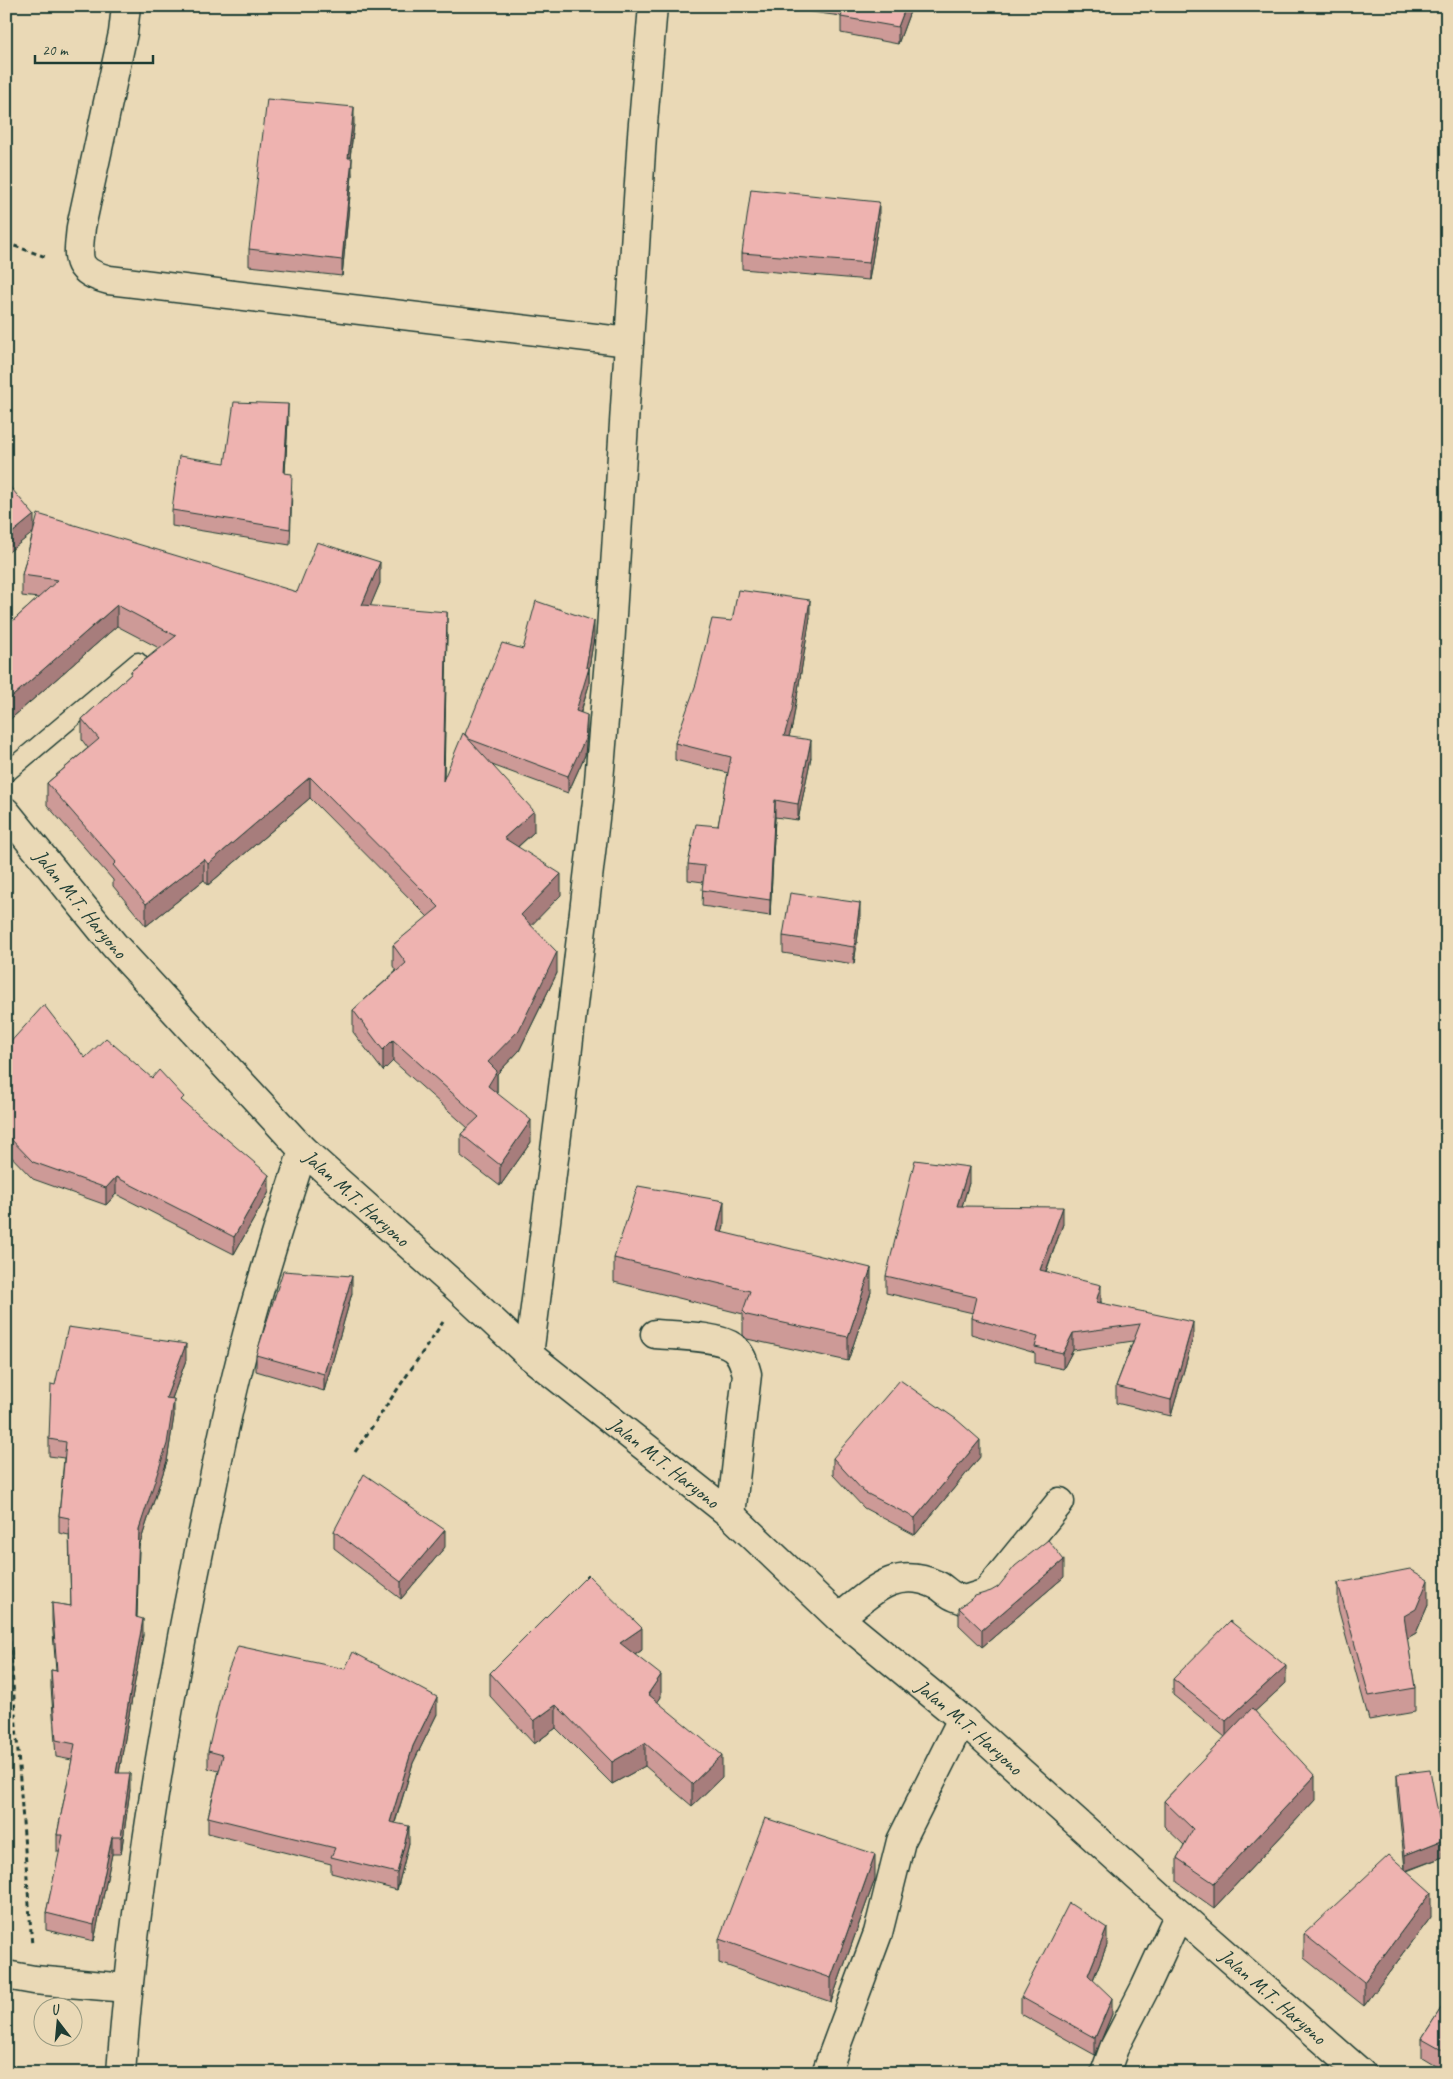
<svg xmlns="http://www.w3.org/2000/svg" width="1453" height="2079" font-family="Caveat,sans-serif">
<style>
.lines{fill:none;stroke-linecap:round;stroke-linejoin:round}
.service-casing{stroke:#1f3d34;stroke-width:21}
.minor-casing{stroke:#1f3d34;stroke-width:31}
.trunk-casing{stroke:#1f3d34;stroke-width:31}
.path{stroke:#1f3d34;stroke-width:3;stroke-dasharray:5 4;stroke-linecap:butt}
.service{stroke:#ead9b6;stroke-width:18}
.minor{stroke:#ead9b6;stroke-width:28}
.trunk{stroke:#ead9b6;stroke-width:28}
.wall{fill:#cd9a97;stroke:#1f3d34}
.shaded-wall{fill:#a77d7b;stroke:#1f3d34}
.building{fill:#eeb3b0;stroke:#1f3d34}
.labels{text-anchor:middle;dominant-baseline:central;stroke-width:4;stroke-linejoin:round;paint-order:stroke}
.street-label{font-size:20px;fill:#1f3d34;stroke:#ead9b6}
</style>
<rect width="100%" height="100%" fill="#ead9b6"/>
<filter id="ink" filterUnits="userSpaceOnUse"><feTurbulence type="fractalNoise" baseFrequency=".02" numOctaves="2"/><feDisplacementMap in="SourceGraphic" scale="10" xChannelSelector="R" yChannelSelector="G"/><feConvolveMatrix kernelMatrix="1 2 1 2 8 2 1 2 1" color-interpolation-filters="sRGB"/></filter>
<g filter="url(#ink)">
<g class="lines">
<defs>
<path id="service" d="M6,773L138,662"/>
<g id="minor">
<path d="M126,6L123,33L81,227C78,259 73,270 109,280L629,342"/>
<path d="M655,1334C675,1336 716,1335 733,1347C742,1354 744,1364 747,1374L731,1515"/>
<path d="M529,1355L567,1056L598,793L610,647L642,135L653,6"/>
<path d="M839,1618C871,1593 894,1565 937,1585C942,1587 945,1591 950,1594C954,1597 959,1598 964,1600L986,1593L1060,1502"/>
<path d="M6,1975L34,1980L127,1988"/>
<path d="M121,2073C133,1906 161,1740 194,1576C211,1494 226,1412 248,1331C264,1270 284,1210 303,1150"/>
<path d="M826,2073L878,1933L901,1841L962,1719"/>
<path d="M1105,2073L1114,2048L1145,1988L1179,1914"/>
</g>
<g id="trunk">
<path id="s1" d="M6,812L114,945L303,1150L463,1293L529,1355L731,1515L839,1618L962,1719L1179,1914L1361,2073"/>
</g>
</defs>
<use href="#service" class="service-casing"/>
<use href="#minor" class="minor-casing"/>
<use href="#trunk" class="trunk-casing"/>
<g class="path">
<path d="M6,243L46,257"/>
<path d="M355,1452L443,1322"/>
<path d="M6,1587L32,1946"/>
</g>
<use href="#service" class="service"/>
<use href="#minor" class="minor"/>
<use href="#trunk" class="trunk"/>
</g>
<g class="wall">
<path d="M767,6H912L898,44L841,33V16Z"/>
<path d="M354,124L350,158L352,175L342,276L249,266V249Z"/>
<path d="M879,219L869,280L742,269V253Z"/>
<path d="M288,421L285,473L292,491L290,545L172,526V510L225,463Z"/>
<path d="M6,482L34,530L297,592L380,583L370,606L447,633L444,780L465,734L523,649L594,637L589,668V685L581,712L587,731L585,755L568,793L492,765L534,832L518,847L561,895L531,925L557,973L519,1051L497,1074V1093L531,1142L500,1186L461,1156V1134L468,1128L393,1061L383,1071L353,1032V1010L396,971L393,966V945L428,917L310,798L208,885L204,880L146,926L113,886V880L47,805V783L88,748L82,740V719L131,674V671L159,648L117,626L6,723V627L38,598L22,596V575L33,532L6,554Z"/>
<path d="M810,617L792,727L789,736L811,757L798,820L775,817L770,916L702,906L703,882L688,880V864L718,826L728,773L675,760V743L732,621Z"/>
<path d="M860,920L854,964L783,953V936Z"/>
<path d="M6,1047L85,1058L152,1078L184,1103L269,1192L234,1254L116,1194L106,1205L33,1179L6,1151Z"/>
<path d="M969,1183L962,1206L1063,1224L1046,1272L1101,1301V1303L1193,1338L1171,1416L1116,1403V1386L1133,1341L1073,1350L1063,1369L1035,1363V1353L971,1334V1318L973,1313L886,1293V1276Z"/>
<path d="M724,1225L722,1233L871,1292L848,1361L747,1339L743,1335V1314L614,1282V1258Z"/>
<path d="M352,1293L324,1391L256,1371V1355Z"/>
<path d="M186,1360L172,1399L174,1416L167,1461L139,1546L137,1617L143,1635L119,1773L130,1790L121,1854H112L94,1941L46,1930V1913L60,1852H57V1835L72,1760L56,1757L51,1687V1670L56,1671L52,1620V1603L71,1606L69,1535L59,1533V1516L64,1458L49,1456V1439L55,1385Z"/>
<path d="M980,1457L915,1535L864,1508L833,1475V1458Z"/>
<path d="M334,1531L445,1547L401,1599L334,1548Z"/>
<path d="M1064,1577L982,1647L959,1625V1608Z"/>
<path d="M1338,1583L1428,1605L1416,1633L1407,1638L1415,1688V1712L1369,1720L1338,1608Z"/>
<path d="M642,1650L635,1655L661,1697L657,1702L722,1777L692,1806L645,1766L612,1784L556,1728L534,1744L490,1696V1673Z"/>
<path d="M1173,1679L1286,1683L1255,1711L1315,1800L1214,1908L1177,1882V1858L1184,1845L1164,1826V1801L1225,1737L1173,1695Z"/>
<path d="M437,1714L413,1763L395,1823L409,1843L397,1890L331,1873V1864L208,1833V1817L219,1771L208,1768V1751Z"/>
<path d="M1397,1774L1443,1857L1407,1871L1431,1917L1364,2006L1304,1958V1934L1405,1869L1397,1791Z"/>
<path d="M875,1879L831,2002L719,1963V1939Z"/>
<path d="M1107,1945L1093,1980L1112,2014L1095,2055L1021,2014V1997Z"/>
<path d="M1447,1999V2073L1422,2058V2038Z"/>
</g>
<g class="shaded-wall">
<path d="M906,6H912L898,44V27Z"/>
<path d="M354,107V124L348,174V158Z"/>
<path d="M352,158V175L342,276V260Z"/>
<path d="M879,202V219L869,280V263Z"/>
<path d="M288,404V421L284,490V473Z"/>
<path d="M8,442V458L6,459V443Z"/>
<path d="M34,515V532L6,554V538Z"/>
<path d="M380,562V583L362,626V605Z"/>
<path d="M810,600V617L792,727L784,752V736Z"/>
<path d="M117,605V626L6,723V702Z"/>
<path d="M447,612V633L443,803V781Z"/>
<path d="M594,621V637L588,674L589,668V685L576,727V711L586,667Z"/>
<path d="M587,715V731L585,755L568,793V776Z"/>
<path d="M811,740V757L798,820V804Z"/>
<path d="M310,777V798L208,885V864Z"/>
<path d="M775,800V817L770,916V900Z"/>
<path d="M534,811V832L504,859V838Z"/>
<path d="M204,859V880L146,926V904Z"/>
<path d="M561,874V895L521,936V915Z"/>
<path d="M860,903V920L854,964V947Z"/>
<path d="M557,952V973L519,1051L497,1074V1093L488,1107V1062Z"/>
<path d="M393,1040V1061L383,1071V1050Z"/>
<path d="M531,1120V1142L500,1186V1165Z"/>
<path d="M969,1167V1183L957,1223V1206Z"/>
<path d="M269,1175V1192L234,1254V1237Z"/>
<path d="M116,1177V1194L106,1205V1188Z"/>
<path d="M724,1201V1225L717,1256V1231Z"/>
<path d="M1063,1207V1224L1040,1287V1270Z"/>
<path d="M871,1268V1292L848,1361V1337Z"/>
<path d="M9,1271V1287L6,1297V1280Z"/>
<path d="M352,1276V1293L324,1391V1374Z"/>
<path d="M1101,1285V1301L1096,1319V1302Z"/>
<path d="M1193,1322V1338L1171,1416V1400Z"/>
<path d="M1073,1333V1350L1063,1369V1353Z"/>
<path d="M186,1344V1360L166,1415V1398Z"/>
<path d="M174,1399V1416L167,1461L139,1546L136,1634L139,1529Z"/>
<path d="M980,1440V1457L915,1535V1518Z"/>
<path d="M445,1530V1547L401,1599V1582Z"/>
<path d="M1064,1560V1577L982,1647V1630Z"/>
<path d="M1428,1580V1605L1416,1633L1404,1640V1616Z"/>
<path d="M143,1619V1635L116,1790V1773Z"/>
<path d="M642,1628V1650L620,1665V1643Z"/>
<path d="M1286,1666V1683L1226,1738V1721Z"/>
<path d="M661,1675V1697L648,1717V1694Z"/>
<path d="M437,1697V1714L413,1763L390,1838V1822L413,1746Z"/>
<path d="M556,1705V1728L534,1744V1721Z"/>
<path d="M645,1743V1766L612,1784V1762Z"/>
<path d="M722,1755V1777L692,1806V1784Z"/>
<path d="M130,1773V1790L121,1854V1837Z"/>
<path d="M1315,1776V1800L1214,1908V1883Z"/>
<path d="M409,1826V1843L397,1890V1873Z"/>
<path d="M112,1837V1854L94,1941V1925Z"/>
<path d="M1443,1840V1857L1405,1871V1855Z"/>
<path d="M875,1854V1879L831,2002V1978Z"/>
<path d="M1431,1892V1917L1364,2006V1982Z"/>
<path d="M1107,1928V1945L1088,1992V1975Z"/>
<path d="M1112,1998V2014L1095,2055V2038Z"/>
</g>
<g class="building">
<path d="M844,6H906L898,27L841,17Z"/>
<path d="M267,99L354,107L348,158H352L342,260L249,249Z"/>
<path d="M751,189L879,202L869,263L742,253Z"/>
<path d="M234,402L288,404L284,473L292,474L290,529L172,510L179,456L225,463Z"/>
<path d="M6,482L34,515L6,538Z"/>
<path d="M38,514L297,592L317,542L380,562L362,605L447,612L443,781L463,733L534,811L504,838L561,874L521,915L557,952L519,1030L488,1062L497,1071L488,1086L531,1120L500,1165L461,1134L479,1117L393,1040L383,1050L353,1010L406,963L393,945L439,907L310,777L208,864L204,859L146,904L113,865L116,862L47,783L99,739L82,719L132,673L131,671L176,636L117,605L6,702V627L58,580L22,575Z"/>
<path d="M738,590L810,600L792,710L784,736L811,740L798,804L775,800L770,900L702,890L705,866L688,864L696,824L718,826L731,757L675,743L696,684L712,619L732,621Z"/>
<path d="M536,601L594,621L586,667L589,668L576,711L587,715L585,739L568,776L469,739L465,734L502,643L523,649Z"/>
<path d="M790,893L860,903L854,947L783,936Z"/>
<path d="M44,1005L85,1058L106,1038L152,1078L159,1070L184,1097L181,1100L269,1175L234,1237L116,1177L106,1188L33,1162L6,1134V1047Z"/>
<path d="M915,1160L969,1167L957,1206L1063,1207L1040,1270L1101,1285L1096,1302L1193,1322L1171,1400L1116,1386L1140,1324L1073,1333L1063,1353L1035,1347L1038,1337L971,1318L976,1297L886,1276Z"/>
<path d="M638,1186L724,1201L717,1231L871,1268L848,1337L747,1315L743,1311L750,1291L614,1258Z"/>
<path d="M6,1270L9,1271L6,1280Z"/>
<path d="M283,1271L352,1276L324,1374L256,1355Z"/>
<path d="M68,1327L186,1344L166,1398L174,1399L167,1444L139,1529L136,1617L143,1619L116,1773H130L121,1837H112L94,1925L46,1913L63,1835H57L75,1744L56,1740L51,1670L57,1671L52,1603L71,1606L69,1518L59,1516L66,1442L49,1439L51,1384L55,1385Z"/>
<path d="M900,1380L956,1419L980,1440L915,1518L864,1492L833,1458Z"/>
<path d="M364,1474L445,1530L401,1582L334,1531Z"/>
<path d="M1048,1540L1064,1560L982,1630L959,1608L975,1596L991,1591L998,1587L1015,1566Z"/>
<path d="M1410,1569L1428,1580L1416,1609L1404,1616L1415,1688L1369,1696L1338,1583Z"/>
<path d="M588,1575L642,1628L620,1643L661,1675L648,1694L722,1755L692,1784L645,1743L612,1762L556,1705L534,1721L490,1673Z"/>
<path d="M1230,1621L1286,1666L1226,1721L1173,1679Z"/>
<path d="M238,1646L345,1669L353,1652L437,1697L413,1746L390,1822L409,1826L397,1873L331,1857L335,1848L208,1817L223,1755L208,1751L224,1681Z"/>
<path d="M1252,1708L1315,1776L1214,1883L1177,1858L1193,1829L1164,1801Z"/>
<path d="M1430,1770L1443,1840L1405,1855L1397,1774Z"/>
<path d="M765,1818L875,1854L831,1978L719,1939Z"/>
<path d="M1389,1855L1431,1892L1364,1982L1304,1934Z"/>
<path d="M1069,1903L1107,1928L1088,1975L1112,1998L1095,2038L1021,1997Z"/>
<path d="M1447,1999V2052L1422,2038Z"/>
</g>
</g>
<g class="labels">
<g class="street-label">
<text stroke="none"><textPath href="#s1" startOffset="118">Jalan M.T. Haryono</textPath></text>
<text stroke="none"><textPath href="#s1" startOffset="522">Jalan M.T. Haryono</textPath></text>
<text stroke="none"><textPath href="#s1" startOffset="928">Jalan M.T. Haryono</textPath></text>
<text stroke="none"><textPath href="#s1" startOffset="1332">Jalan M.T. Haryono</textPath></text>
<text stroke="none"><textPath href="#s1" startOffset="1738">Jalan M.T. Haryono</textPath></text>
</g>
</g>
<rect width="1453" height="2079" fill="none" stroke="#ead9b6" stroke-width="25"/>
<rect x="12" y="12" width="1428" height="2054" fill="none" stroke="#1f3d34" stroke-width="2" filter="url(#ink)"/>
<g transform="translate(58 2022) rotate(344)"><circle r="24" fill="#ead9b6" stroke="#999b82"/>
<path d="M0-4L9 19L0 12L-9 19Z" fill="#1f3d34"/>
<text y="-8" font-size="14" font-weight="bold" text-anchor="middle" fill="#1f3d34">U</text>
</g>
<path d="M35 55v8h118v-8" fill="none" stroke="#1f3d34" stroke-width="2.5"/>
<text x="42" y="55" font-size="15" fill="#1f3d34" stroke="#ead9b6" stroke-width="4" paint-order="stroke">20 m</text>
</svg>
